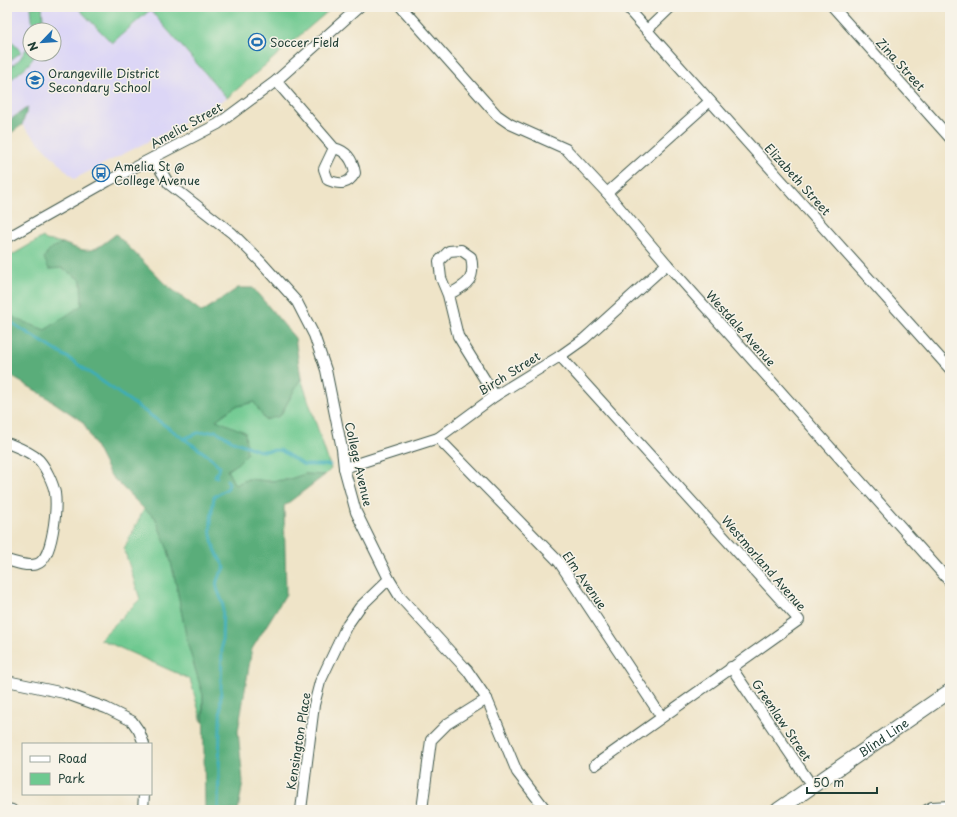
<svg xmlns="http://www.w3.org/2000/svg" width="957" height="817" font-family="'Playpen Sans',sans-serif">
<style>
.built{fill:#dcd6f6;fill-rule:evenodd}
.green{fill:#6ec990;stroke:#468362}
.forest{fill:#5aad7a;stroke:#3c7557}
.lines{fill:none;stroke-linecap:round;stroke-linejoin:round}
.stream{stroke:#3dadb8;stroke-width:3}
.street-casing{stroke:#3e564a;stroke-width:12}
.secondary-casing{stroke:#3e564a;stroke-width:16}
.street{stroke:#fff;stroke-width:10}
.secondary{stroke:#fff;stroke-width:14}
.labels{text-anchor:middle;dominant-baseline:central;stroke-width:3;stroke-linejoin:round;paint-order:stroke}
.poi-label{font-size:12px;fill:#1f3d34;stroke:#f7f3e8;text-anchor:start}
.street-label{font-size:12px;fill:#1f3d34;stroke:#f7f3e8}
</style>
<rect width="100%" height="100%" fill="#f7f3e8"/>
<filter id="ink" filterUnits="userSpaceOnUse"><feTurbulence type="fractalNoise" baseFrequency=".025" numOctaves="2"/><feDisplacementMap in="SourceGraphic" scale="8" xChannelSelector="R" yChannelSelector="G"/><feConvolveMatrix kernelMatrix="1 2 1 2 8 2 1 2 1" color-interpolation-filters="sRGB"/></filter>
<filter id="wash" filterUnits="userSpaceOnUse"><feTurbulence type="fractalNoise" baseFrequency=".012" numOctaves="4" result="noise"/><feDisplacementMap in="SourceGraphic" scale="16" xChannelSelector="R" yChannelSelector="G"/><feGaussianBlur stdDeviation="0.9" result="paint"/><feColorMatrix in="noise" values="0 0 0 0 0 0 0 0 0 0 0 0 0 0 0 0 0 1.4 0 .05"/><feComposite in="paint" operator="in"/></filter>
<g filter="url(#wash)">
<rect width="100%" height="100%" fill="#efe4c8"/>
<path class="built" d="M7,7H77L112,43L150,10L227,98L161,135L74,179L22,125L28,107L7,122ZM30,30H54V54H30Z"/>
<g class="green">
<path d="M31,7H42L44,30H33Z"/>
<path d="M77,7H333L227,98L150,10L112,43Z"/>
<path d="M7,36L21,52L7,63Z"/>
<path d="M30,43V54H36L28,65L7,83V70L20,59Z"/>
<path d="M43,237L46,240L63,243L50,249L49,269L62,268L81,280L82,306L45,330L16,319L7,312V258Z"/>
<path d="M301,378L331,469L325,475L305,474L287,480L268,481L248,479L235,485L227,470L235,466L216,420L234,407L254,402L280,416Z"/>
<path d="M144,509L155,517L168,550L175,579L188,645L203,695L202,722L190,679L100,639L140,599L124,549Z"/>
</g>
<g class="forest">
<path d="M28,107L22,125L7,136V122Z"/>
<path d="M116,234L165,284L202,312L238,288H253L295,338L301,378L280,416L265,420L254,402L234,407L216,420L245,432L247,454L235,466L227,470L235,485L248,479L268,481L287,480L305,474L325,475L284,506L286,594L252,649L238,731L243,782L238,810H205L203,695L188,645L175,579L168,550L155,517L144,509L110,475L83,422L40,393L7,374V312L16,319L45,330L82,305L81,280L62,268L49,269L44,258L50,249L63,243C91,255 93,252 116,234Z"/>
</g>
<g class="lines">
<g class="stream">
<path d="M7,320L73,361L210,457L220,467L215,476L217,477"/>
<path d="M183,439L198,433L216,431L233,441L260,451L280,450L304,465H330"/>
<path d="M218,810L223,603C215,586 213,582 225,568C207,539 209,529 214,497L228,488L229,483L227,480"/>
</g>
</g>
</g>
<g filter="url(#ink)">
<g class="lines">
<defs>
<g id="street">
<path d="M401,7L497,115L510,124L566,149L607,193L667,264L950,582"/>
<path d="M626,7L950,369"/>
<path d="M833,7L950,138"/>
<path d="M647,30L671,7"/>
<path d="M276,81L334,148C347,151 353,160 355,173C348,185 340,185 328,180L324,169L334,148"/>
<path d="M153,158L169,184L232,233L261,262L297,302L314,335L326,370L342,449L344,468L356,512L389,579L400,597L467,670L487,699L517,772L546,810"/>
<path d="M607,193L710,101"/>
<path d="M7,238L108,181L218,124L276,81L359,7"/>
<path d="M448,295C467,284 476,281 471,257L461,250L449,251L439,261L441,278L448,295L458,336L495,396"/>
<path d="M560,356L799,620L595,765"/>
<path d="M438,438L559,562L661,716"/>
<path d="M7,443C17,447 31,452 39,460C46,468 53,483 55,493C57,508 53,559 37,564C28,567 16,563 7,560"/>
<path d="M344,468L438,438L495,396L560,356L584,339L667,264"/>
<path d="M731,667L812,786"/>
<path d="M7,681L64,693L106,708L132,721L139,731L144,744"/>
<path d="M7,809L12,810"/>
<path d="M143,810L144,794"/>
<path d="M301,810L314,705L320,682L346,627L360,607L389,579"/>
<path d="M422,810L431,740L447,724L487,699"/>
<path d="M927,810L932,807L950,806"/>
</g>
<g id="secondary">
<path id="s1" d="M778,810L950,691"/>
</g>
</defs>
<use href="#street" class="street-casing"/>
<use href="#secondary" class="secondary-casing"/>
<use href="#street" class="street"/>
<use href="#secondary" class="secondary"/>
</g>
</g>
<defs>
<symbol id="stadium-ring" viewBox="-11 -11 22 22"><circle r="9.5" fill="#f7f3e8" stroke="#1f6fb2" stroke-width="1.5"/><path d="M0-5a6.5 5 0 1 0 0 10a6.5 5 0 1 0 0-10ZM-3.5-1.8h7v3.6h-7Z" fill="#1f6fb2"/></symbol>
<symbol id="school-ring" viewBox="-11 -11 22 22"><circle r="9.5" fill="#f7f3e8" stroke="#1f6fb2" stroke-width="1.5"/><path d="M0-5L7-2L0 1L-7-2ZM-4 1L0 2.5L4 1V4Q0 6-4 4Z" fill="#1f6fb2"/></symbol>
<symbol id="bus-ring" viewBox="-11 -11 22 22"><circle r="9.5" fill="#f7f3e8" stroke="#1f6fb2" stroke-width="1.5"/><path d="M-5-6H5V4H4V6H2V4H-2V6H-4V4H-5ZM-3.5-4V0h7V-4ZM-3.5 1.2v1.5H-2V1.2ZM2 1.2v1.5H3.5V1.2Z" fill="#1f6fb2"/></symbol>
</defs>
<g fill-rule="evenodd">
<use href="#stadium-ring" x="247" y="32" width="20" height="20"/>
<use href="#school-ring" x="25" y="70" width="20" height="20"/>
<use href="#bus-ring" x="91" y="163" width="20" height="20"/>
</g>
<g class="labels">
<g class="poi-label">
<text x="270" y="42">Soccer Field</text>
<text x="48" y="73">Orangeville District<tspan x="48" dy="14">Secondary School</tspan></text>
<text x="114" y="166">Amelia St @<tspan x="114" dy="14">College Avenue</tspan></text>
</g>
<g class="street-label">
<text transform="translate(901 64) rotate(48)">Zina Street</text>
<text transform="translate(186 125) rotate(-29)">Amelia Street</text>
<text transform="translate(798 179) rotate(48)">Elizabeth Street</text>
<text transform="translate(741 328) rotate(48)">Westdale Avenue</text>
<text transform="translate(509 373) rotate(-32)">Birch Street</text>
<text transform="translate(359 464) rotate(77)">College Avenue</text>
<text transform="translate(764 563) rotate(49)">Westmorland Avenue</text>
<text transform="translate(585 580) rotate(55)">Elm Avenue</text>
<text transform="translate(782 720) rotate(56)">Greenlaw Street</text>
<text stroke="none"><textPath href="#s1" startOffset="128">Blind Line</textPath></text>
<text transform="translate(298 741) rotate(-81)">Kensington Place</text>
</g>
</g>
<rect width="957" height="817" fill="none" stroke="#f7f3e8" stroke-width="24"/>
<rect x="22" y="743" width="130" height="52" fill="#f7f3e8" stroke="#a1aaa0"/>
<rect x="30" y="756" width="20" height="6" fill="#ffffff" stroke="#a1aaa0"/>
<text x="58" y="763" font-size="12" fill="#1f3d34">Road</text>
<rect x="30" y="773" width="20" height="12" fill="#6ec990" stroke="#a1aaa0"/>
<text x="58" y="783" font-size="12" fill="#1f3d34">Park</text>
<g transform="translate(42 42) rotate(245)"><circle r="19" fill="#f7f3e8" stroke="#a1aaa0"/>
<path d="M0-3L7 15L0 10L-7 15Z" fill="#1f6fb2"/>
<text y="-6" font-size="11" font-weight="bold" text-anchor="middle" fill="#1f3d34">N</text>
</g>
<path d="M807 787v6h70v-6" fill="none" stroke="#1f3d34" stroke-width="2"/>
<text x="813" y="787" font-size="12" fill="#1f3d34" stroke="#f7f3e8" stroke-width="3" paint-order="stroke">50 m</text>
</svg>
